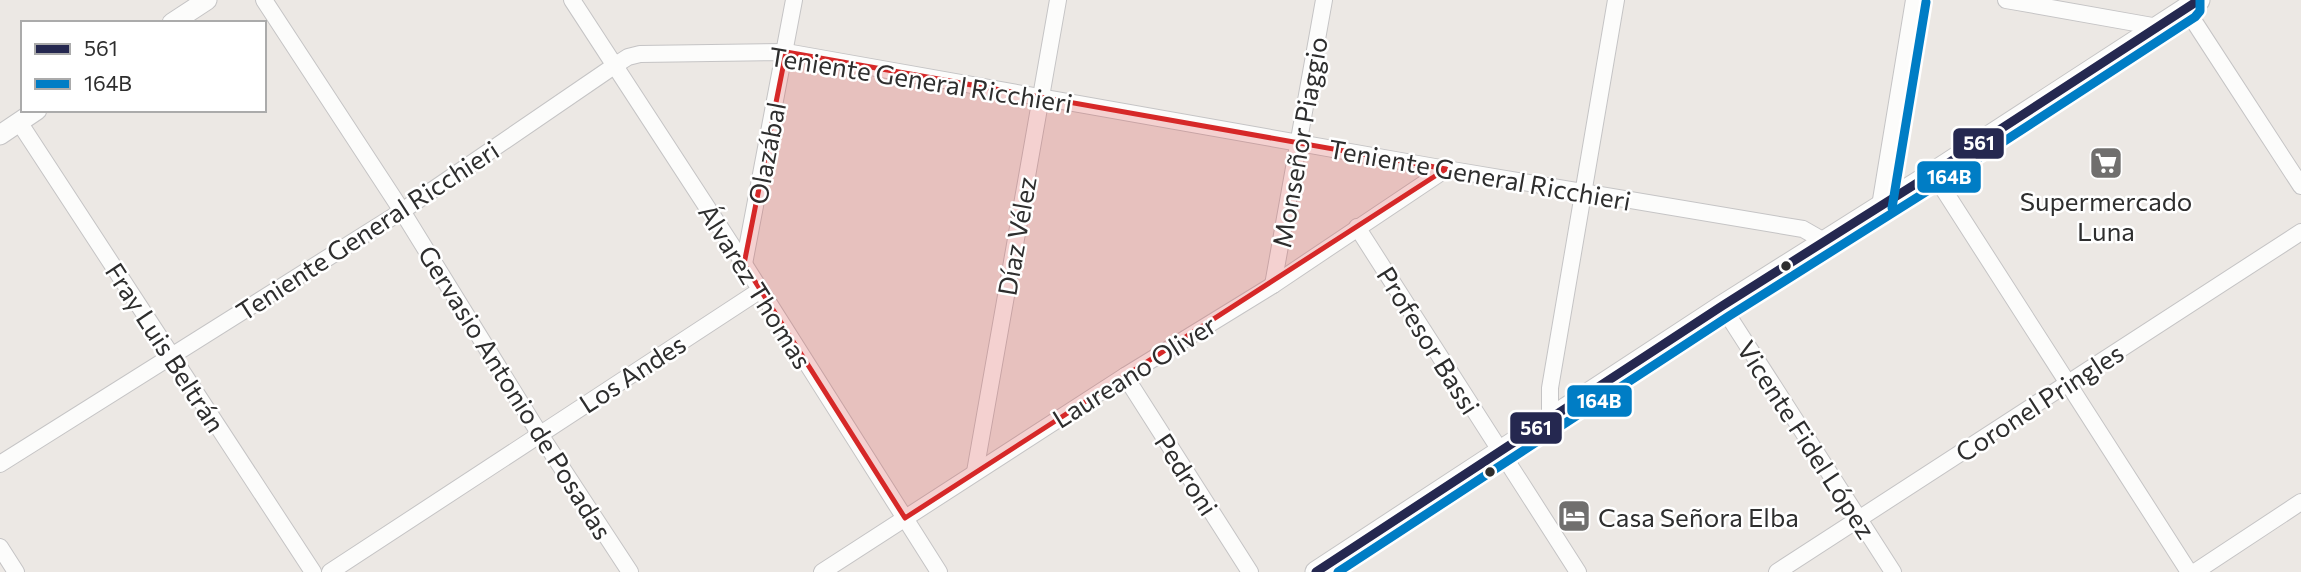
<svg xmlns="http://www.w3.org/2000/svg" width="2301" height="572" font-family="Commissioner,sans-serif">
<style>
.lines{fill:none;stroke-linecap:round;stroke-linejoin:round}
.minor-casing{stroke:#c5c4c5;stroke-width:18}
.tertiary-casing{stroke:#c5c4c5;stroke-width:21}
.secondary-casing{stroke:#c5c4c5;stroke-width:23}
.minor{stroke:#fcfcfb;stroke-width:16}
.tertiary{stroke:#fcfcfb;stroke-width:19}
.secondary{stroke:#fcfcfb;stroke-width:21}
.bus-1-casing{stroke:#fff;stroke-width:14}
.bus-2-casing{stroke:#fff;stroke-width:14}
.bus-1{stroke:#252850;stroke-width:9}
.bus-2{stroke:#007dc5;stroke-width:9}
.marked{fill:#d62828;fill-opacity:0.2;stroke:#d62828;stroke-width:5;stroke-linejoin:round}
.bus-dot{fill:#2e2e2e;stroke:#fff;stroke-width:2.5}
.labels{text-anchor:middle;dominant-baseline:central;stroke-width:5;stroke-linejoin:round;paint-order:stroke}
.street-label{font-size:26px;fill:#2e2e2e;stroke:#fff}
.poi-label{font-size:26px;fill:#2e2e2e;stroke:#fff}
.line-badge{stroke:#fff;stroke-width:2.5}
.badge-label{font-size:19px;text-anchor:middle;font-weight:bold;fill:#fff}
</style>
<rect width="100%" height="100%" fill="#ece8e4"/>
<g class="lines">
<defs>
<g id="minor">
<path d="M264,0L402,211L539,433L630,572"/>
<path d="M572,0L744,264L939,572"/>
<path d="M2006,0L2158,27"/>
<path d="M2188,0V7L2195,23L2301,186"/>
<path d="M19,122L313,572"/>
<path d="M1933,173L2189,572"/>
<path d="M1880,206L1914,0"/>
<path d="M1357,227L1578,572"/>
<path d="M744,264L794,0"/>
<path d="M1273,285L1324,0"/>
<path d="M1722,306L1893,572"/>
<path d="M1125,376L1250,572"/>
<path d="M1550,420V388L1616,0"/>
<path d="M0,464L402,211L614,66L628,57L640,54L786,52L1446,169L1803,229L1824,241"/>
<path d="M975,472L1058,0"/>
<path d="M0,547L16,572"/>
<path d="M330,572L759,291"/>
<path d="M822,572L1125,376L1273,285L1446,169"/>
<path d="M1777,572L2301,232"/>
<path d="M2195,572L2301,502"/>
</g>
<g id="tertiary">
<path d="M172,23L207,0"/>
<path d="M0,135L37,110"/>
</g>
<path id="secondary" d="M1316,572L1722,306L1933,173L2199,0"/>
</defs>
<use href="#minor" class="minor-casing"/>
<use href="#tertiary" class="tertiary-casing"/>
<use href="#secondary" class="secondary-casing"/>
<use href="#minor" class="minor"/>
<use href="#tertiary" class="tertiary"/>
<use href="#secondary" class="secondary"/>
<defs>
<path id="bus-1" d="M1316,572L1722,306L1933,173L2199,0"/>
<g id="bus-2">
<path d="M1892,208L1926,2"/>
<path d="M1338,572L1729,316L1940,183L2195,17L2200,11V0"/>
</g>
</defs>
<use href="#bus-1" class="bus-1-casing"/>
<use href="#bus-2" class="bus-2-casing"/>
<use href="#bus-1" class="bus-1"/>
<use href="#bus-2" class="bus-2"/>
</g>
<path class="marked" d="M786,52L1446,169L905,518L744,264Z"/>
<defs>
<symbol id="supermarket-square" viewBox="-11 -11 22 22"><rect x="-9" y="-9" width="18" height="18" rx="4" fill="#706f6e" stroke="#fff"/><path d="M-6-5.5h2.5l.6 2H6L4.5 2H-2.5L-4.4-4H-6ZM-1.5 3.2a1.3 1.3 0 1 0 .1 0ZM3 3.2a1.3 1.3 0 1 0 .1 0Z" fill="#fff"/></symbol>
<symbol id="hotel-square" viewBox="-11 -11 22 22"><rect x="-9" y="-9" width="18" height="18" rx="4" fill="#706f6e" stroke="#fff"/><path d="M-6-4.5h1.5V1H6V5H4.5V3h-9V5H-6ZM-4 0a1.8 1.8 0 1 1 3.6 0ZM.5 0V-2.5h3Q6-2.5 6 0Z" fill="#fff"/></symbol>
</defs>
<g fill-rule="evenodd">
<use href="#supermarket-square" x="2087" y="144" width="38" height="38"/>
<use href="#hotel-square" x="1555" y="497" width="38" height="38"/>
</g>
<g class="bus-dot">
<circle cx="1786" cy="266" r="6"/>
<circle cx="1490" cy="472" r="6"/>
</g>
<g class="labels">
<g class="street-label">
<text transform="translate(921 79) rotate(9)">Teniente General Ricchieri</text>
<text transform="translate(1299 142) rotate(-80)">Monseñor Piaggio</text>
<text transform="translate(766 153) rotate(-79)">Olazábal</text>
<text transform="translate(1480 174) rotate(10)">Teniente General Ricchieri</text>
<text transform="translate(367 230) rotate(-33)">Teniente General Ricchieri</text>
<text transform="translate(1016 236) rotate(-80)">Díaz Vélez</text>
<text transform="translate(756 286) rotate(58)">Álvarez Thomas</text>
<text transform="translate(1429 340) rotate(58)">Profesor Bassi</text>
<text transform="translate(166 347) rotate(57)">Fray Luis Beltrán</text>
<text transform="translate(1134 371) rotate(-32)">Laureano Oliver</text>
<text transform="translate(632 373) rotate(-33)">Los Andes</text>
<text transform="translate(516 392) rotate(58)">Gervasio Antonio de Posadas</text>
<text transform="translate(2039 402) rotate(-33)">Coronel Pringles</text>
<text transform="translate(1807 439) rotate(57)">Vicente Fidel López</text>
<text transform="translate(1187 474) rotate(57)">Pedroni</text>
</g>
<g class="poi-label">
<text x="2106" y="200">Supermercado<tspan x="2106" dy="30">Luna</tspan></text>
<text x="1598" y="516" text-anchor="start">Casa Señora Elba</text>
</g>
</g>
<g class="line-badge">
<rect x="1952" y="127" width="53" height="33" rx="7" fill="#252850"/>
<rect x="1916" y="160" width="66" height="34" rx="7" fill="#007dc5"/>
<rect x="1566" y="384" width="67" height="34" rx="7" fill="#007dc5"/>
<rect x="1509" y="411" width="54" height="34" rx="7" fill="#252850"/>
</g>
<g class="badge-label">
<text x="1979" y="150">561</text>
<text x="1949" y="184">164B</text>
<text x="1599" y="408">164B</text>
<text x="1536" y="435">561</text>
</g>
<rect x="21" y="21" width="245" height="91" fill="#ffffff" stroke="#ababab" stroke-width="2"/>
<rect x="35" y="44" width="35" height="10" fill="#252850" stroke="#ababab" stroke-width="2"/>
<text x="84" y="56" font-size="21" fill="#2e2e2e">561</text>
<rect x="35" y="79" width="35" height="10" fill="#007dc5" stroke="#ababab" stroke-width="2"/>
<text x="84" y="91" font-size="21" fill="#2e2e2e">164B</text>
</svg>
